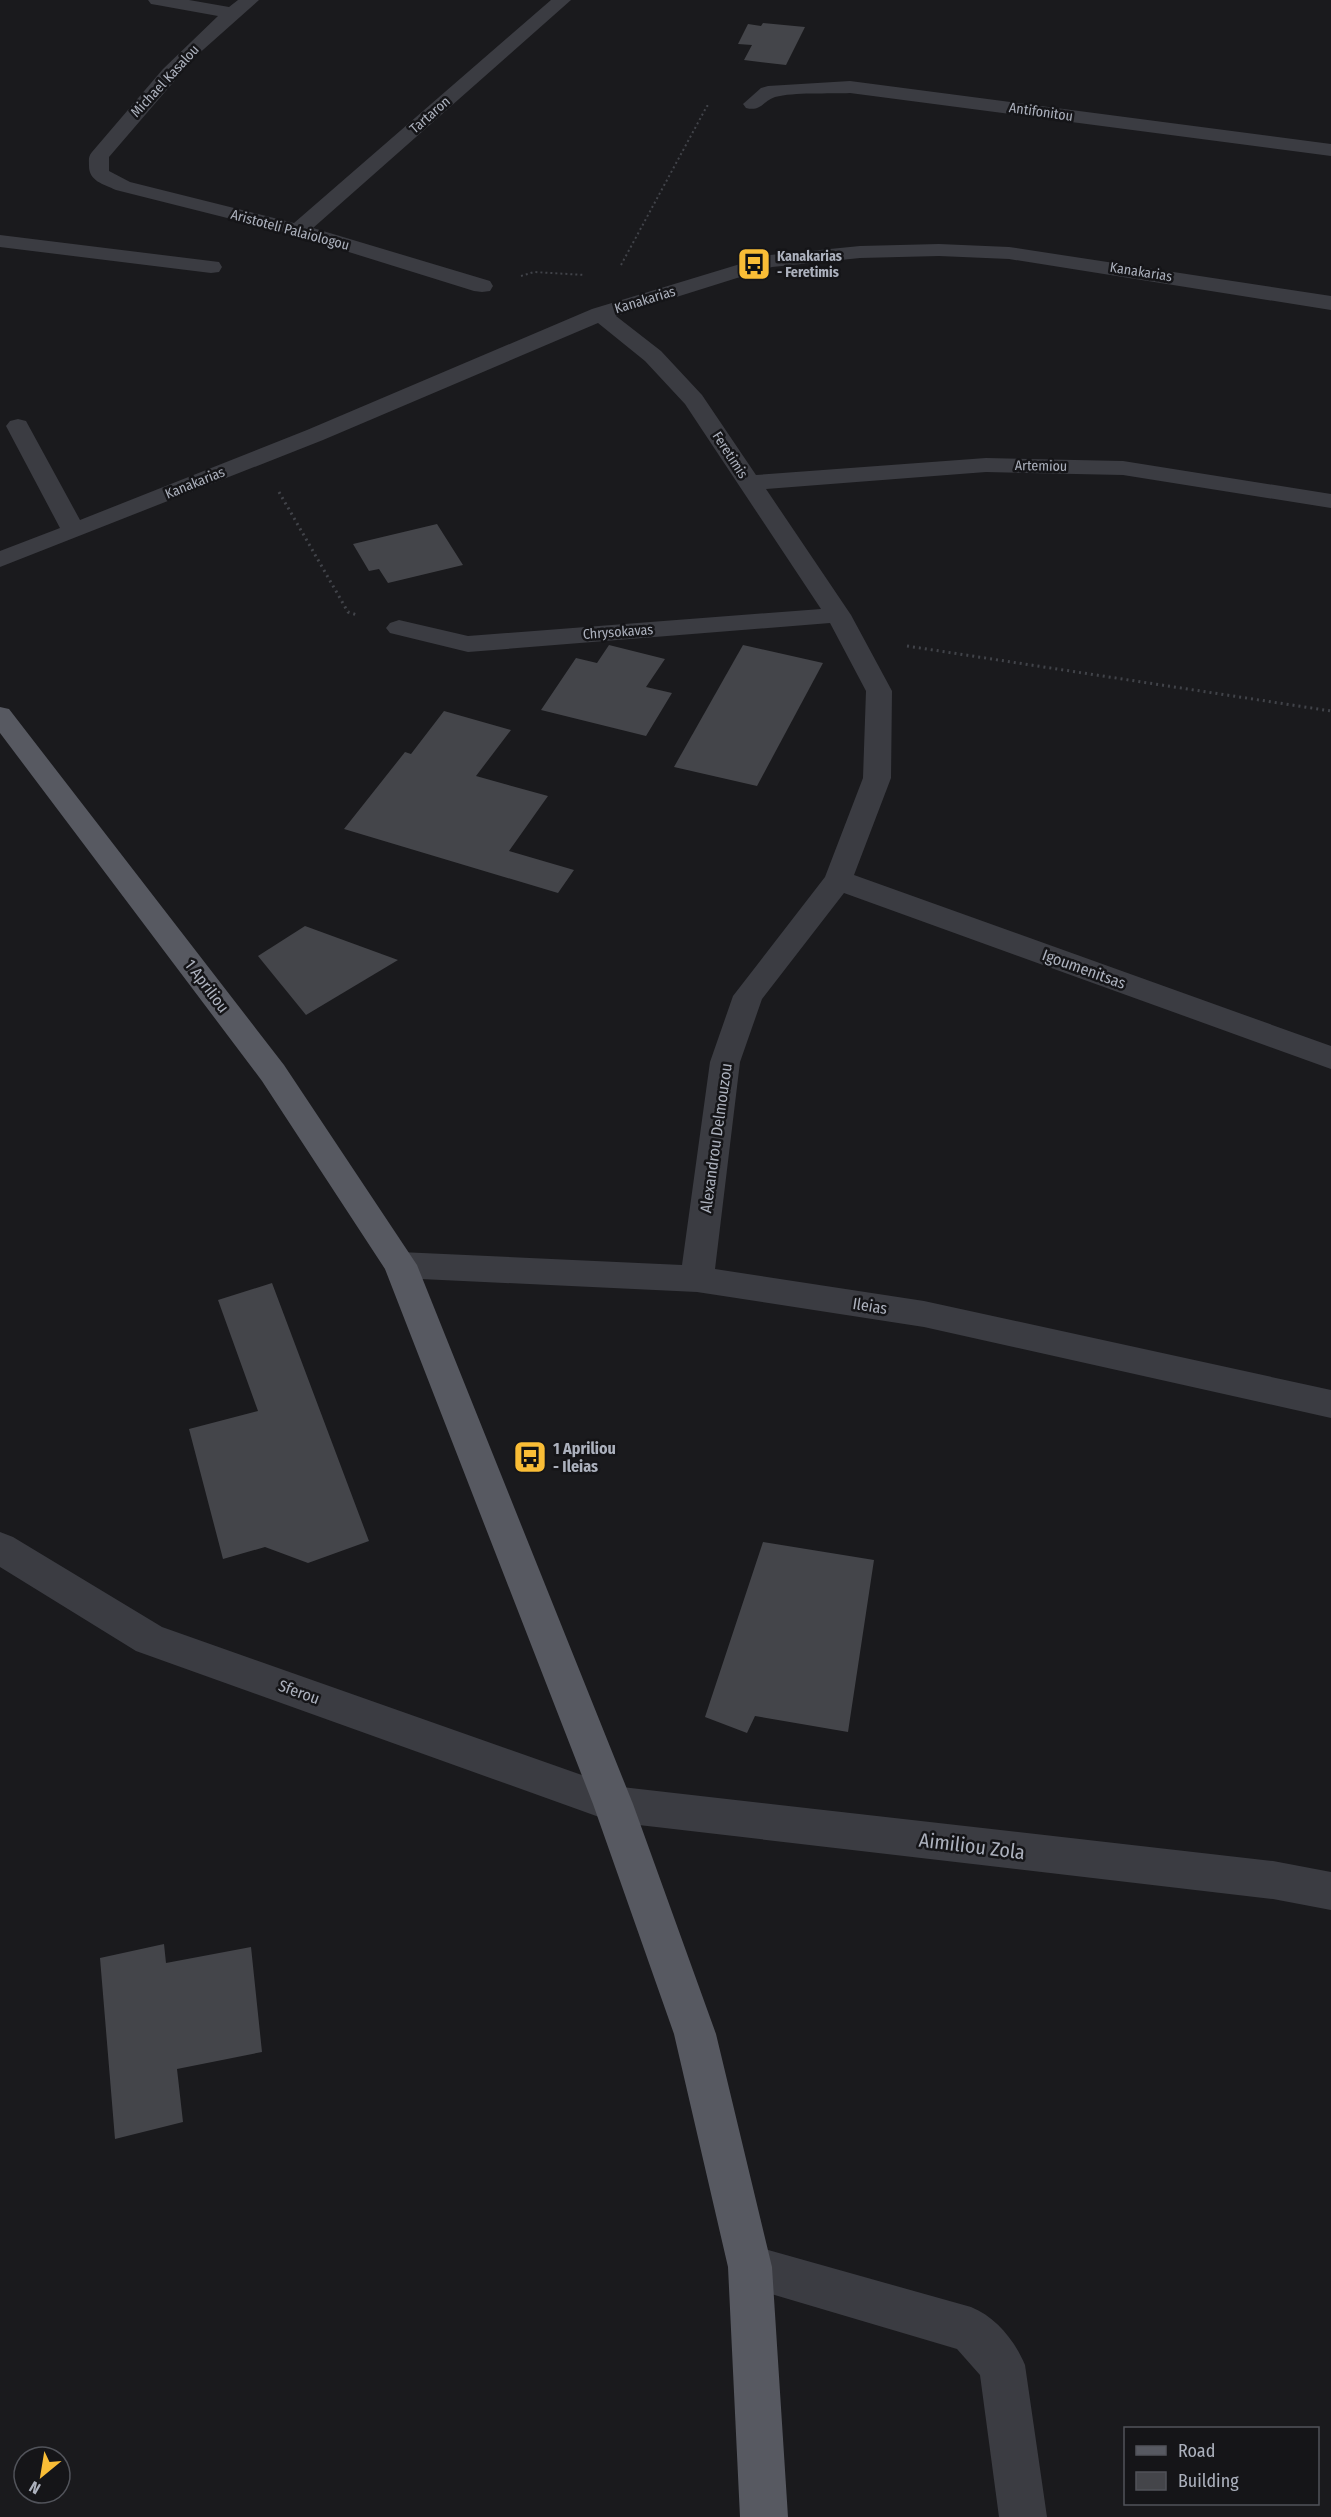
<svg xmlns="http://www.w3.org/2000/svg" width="1331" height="2517" font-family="'Fira Sans Condensed',sans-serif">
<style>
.building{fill:#44454a}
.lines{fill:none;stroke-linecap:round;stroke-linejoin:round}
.path-far1{stroke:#414349;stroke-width:2;stroke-dasharray:2 3;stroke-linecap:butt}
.path{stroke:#414349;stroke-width:3;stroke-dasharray:2 4;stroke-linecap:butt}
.minor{fill:#3b3c42;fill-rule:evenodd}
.major{fill:#575961;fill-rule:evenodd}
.labels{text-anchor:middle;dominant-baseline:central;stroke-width:5;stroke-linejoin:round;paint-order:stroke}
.far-street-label{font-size:14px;fill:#acb1bd;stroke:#151518}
.far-poi-label{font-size:14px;font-weight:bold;fill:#acb1bd;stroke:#151518;text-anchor:start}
.street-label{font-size:16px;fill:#acb1bd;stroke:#151518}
.poi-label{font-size:16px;font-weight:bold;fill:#acb1bd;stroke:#151518;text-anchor:start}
.near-street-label{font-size:20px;fill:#acb1bd;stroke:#151518}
</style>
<rect width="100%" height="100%" fill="#1a1a1d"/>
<g class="building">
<path d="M763,23L805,27L786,65L744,60L752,45L738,44L748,24L761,26Z"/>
<path d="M437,524L463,565L388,583L379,569L369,571L353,544Z"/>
<path d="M609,645L665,659L646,687L672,693L646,736L541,710L576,658L597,663Z"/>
<path d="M743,645L823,663L757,786L674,767Z"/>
<path d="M444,711L511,730L476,776L548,796L509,851L574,870L558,893L344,829L405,752L411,754Z"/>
<path d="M305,926L398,960L306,1015L258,956Z"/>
<path d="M272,1283L369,1541L308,1563L265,1547L223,1559L189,1429L258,1411L218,1300Z"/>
<path d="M763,1542L874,1560L848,1732L755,1716L747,1733L705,1717Z"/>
<path d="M164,1944L166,1963L251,1947L262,2052L177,2069L183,2122L115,2139L100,1958Z"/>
</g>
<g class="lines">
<g class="path-far1">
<path d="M621,265L707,106H711"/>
<path d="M521,276L534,272L585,275"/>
</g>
<g class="path">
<path d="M279,492L348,612L357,615"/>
<path d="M907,646L1331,711"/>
</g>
<g class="minor">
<path d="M148,0H189L229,7L238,0H259L195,57L109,157V171L130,182L294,223L551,0H571L313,228L490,281L493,286L490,291L482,292L474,291L291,234L116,190C103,184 89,181 89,166C89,160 88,157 92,152L163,69L218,16L157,5L151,4Z"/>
<path d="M850,81L1331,144V156L850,93C829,94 794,92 775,97C763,101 761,112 746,108L743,104L761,88L768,86Z"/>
<path d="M0,235L211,261L219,262L222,267L219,272L211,273L0,247Z"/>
<path d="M939,244L1009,247L1331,296V310L1009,259L939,256L860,258L772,267L616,316L661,351L702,395L756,475L986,458L1123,461L1331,494V508L1123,475L986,472L766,489L851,615L892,691L891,778L854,875L1331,1046V1069L844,893L762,999L740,1062L715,1269L924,1301L1331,1390V1418L924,1327L697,1292L400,1278L388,1274L383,1265L388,1256L400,1252L682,1265L710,1062L733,996L825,877L863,778L866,691L830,623L468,652L390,633L386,628L390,623L399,620L468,636L821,609L685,404L645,361L598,323L323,440L0,567V551L60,528L6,426L10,421L18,419L26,421L80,520L307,430L592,309L770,255L860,246Z"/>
<path d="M0,1532L13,1537L162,1627L613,1786L1273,1861L1331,1872V1910L1273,1899L613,1822L136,1651L0,1567Z"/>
<path d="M750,2245L971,2307C996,2317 1015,2341 1025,2365L1047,2517H999L980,2375L957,2349L734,2283L728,2267L734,2251Z"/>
</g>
<path class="major" d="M0,707L9,709L284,1065L417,1265L633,1804L716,2034L772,2267L788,2517H740L728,2267L674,2034L593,1804L385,1269L262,1081L0,733Z"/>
</g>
<defs>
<symbol id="bus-square" viewBox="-11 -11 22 22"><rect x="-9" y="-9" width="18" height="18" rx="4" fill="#f9bd36" stroke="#151518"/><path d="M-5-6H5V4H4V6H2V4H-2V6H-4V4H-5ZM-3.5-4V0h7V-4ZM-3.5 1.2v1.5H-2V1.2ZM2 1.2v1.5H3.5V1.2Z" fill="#111"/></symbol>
</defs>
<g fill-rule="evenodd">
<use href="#bus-square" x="735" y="245" width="38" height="38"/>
<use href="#bus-square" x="511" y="1438" width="38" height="38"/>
</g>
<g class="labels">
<g class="far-street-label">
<text transform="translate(165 81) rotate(-47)">Michael Kasalou</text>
<text transform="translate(1041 112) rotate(8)">Antifonitou</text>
<text transform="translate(430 115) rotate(-41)">Tartaron</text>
<text transform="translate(290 230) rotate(15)">Aristoteli Palaiologou</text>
<text transform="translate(1141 272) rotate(9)">Kanakarias</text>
<text transform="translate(645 300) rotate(-17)">Kanakarias</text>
<text transform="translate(730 455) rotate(57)">Feretimis</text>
<text transform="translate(1041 466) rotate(1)">Artemiou</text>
<text transform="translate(195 483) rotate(-22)">Kanakarias</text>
<text transform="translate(618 632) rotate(-4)">Chrysokavas</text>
</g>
<g class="far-poi-label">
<text x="777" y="256">Kanakarias<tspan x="777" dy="16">- Feretimis</tspan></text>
</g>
<g class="street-label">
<text transform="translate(1084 969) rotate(20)">Igoumenitsas</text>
<text transform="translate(207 986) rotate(53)">1 Apriliou</text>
<text transform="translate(716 1138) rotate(-82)">Alexandrou Delmouzou</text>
<text transform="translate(870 1306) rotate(9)">Ileias</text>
<text transform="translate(299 1692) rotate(20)">Sferou</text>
</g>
<g class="poi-label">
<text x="553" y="1448">1 Apriliou<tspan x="553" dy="18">- Ileias</tspan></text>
</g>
<g class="near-street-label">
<text transform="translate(972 1846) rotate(7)">Aimiliou Zola</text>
</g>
</g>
<rect x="1124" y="2427" width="195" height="78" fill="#151518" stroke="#51535a" stroke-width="1.5"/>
<rect x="1136" y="2446" width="30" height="9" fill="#575961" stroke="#51535a" stroke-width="1.5"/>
<text x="1178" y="2457" font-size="18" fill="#acb1bd">Road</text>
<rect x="1136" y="2472" width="30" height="18" fill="#44454a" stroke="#51535a" stroke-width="1.5"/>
<text x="1178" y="2487" font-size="18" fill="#acb1bd">Building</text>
<g transform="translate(42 2475) rotate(210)"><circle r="28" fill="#151518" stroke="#51535a" stroke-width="1.5"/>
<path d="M0-4.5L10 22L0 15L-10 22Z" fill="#f9bd36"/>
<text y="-9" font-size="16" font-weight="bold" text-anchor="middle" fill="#acb1bd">N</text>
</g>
</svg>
